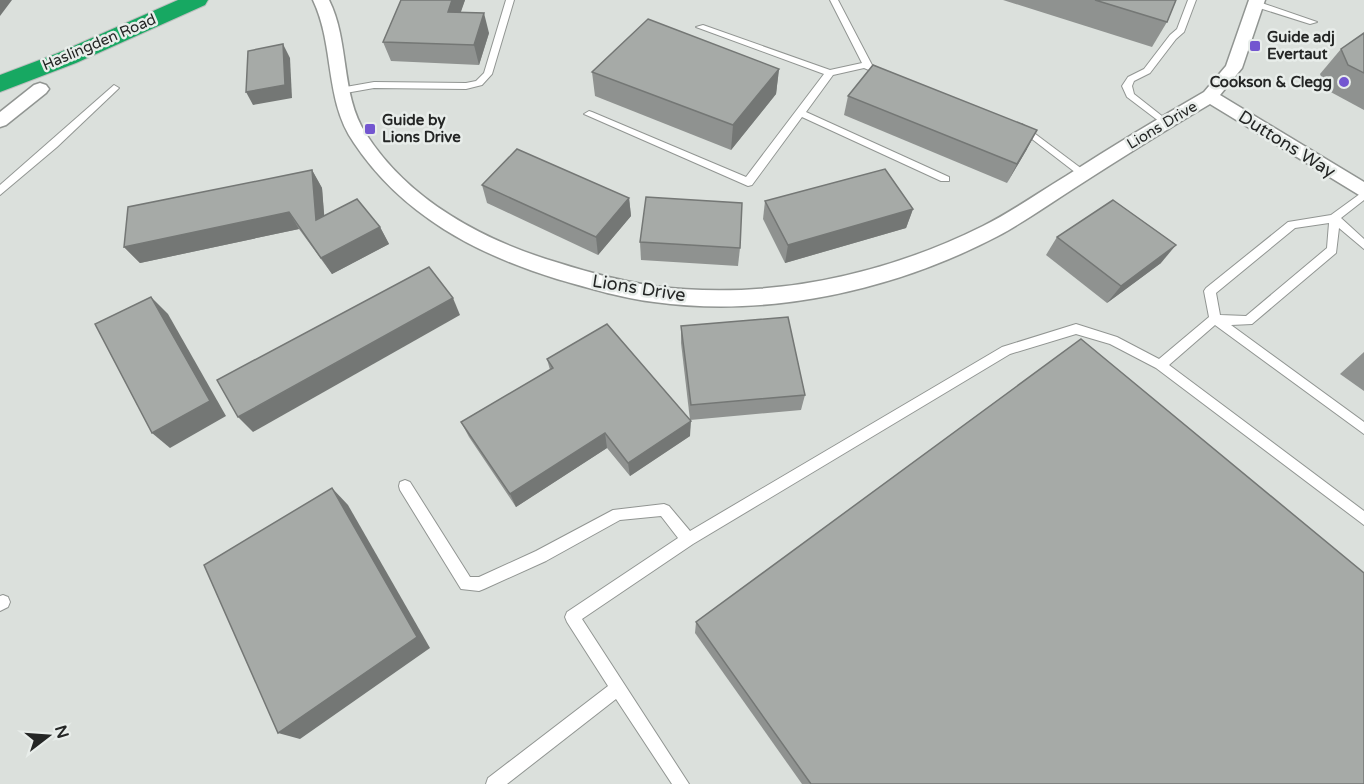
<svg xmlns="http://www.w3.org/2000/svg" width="1364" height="784" font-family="'Varela Round',sans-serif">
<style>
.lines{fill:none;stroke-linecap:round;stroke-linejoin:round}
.lane-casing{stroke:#919592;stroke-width:2}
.street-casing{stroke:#919592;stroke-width:3}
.highway-casing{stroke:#bdbebe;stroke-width:2}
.lane{fill:#fff;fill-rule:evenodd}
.street{fill:#fff;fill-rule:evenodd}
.highway{fill:#17a862;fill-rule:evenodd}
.wall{fill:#8f9290}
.shaded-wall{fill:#747775}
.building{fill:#a6aaa7;stroke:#747775;stroke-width:1.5}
.poi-dot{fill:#7356d0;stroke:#e8edea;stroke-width:2}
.labels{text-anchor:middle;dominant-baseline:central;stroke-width:5;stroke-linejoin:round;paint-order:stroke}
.far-poi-label{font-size:15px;font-weight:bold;fill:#242625;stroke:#e8edea;text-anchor:start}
.far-street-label{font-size:15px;fill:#242625;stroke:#e8edea}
.street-label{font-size:18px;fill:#242625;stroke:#e8edea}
</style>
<rect width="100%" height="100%" fill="#dbe0dc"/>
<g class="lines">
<defs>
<g id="lane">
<path d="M506,0H514L492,74L482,85L466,89L374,88L340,94L335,91L340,88L374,82L466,83L476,81L484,73Z"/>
<path d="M830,0H838L872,65L890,74L886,77L864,68L833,75L806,112L949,177V181H941L802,117L752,185L748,186L584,114L589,111L592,112L746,177L824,74L696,27L703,25L830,70L862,63Z"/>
<path d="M1188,0H1196L1184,32L1176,39L1150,73L1134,81L1132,86L1134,94L1167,120L1169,122L1164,125L1127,97L1122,86L1128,77L1144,69L1170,35L1177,29Z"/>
<path d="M1253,2H1259L1317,22L1310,24L1253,6Z"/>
<path d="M114,85L119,88L117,90L57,147L0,195V185Z"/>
<path d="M1022,124L1086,172V176H1080L1019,129V125Z"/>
<path d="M1364,191V200L1341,218L1364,239V249L1339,228L1336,253L1252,324L1231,325L1364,422V434L1215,325L1169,365L1364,511V525L1156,368L1110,344L1076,334L1010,354L693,544L582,619L689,784H672L616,699L507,784H486L488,778L608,686L567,622L565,617L567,612L678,538L661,516L620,520L546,561L484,589L479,591L461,589L400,490L399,486L400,482L405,480L410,482L470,577H479L536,551L613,510L664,504L669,506L690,531L1002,347L1076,324L1117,337L1159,359L1209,317L1204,291L1206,288L1288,222L1331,215ZM1329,223L1327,248L1246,316L1220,315L1216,293L1295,228Z"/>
<path d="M3,595L8,597L10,602L8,607L0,611V596Z"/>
</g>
<g id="street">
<path d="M313,0H329C350,42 340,94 366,134C409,201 484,241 559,263C590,273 621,281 653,286C765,301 883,276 983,226C1011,212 1038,193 1066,176C1111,147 1157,119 1204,92L1226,66L1249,0H1265L1242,68L1220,95L1364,182V198L1210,104C1164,131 1118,160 1073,189C1048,205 1024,222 998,236C895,290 770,318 654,302C621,298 589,288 557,279C476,254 402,215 354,143C324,100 335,46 313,0Z"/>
<path d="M40,83L46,85L49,89L46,93L6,125L0,127V112L34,85Z"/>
</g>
<path id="highway" d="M178,0H208L205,5L76,63L0,92V75L58,53Z"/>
</defs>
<use href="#lane" class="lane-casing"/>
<use href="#street" class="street-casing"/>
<use href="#highway" class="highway-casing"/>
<use href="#lane" class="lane"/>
<use href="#street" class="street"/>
<use href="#highway" class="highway"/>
</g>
<g class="wall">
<path d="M401,0H465L460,13L489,33L479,65L391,61L383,42Z"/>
<path d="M1003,0H1176L1167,22L1152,47Z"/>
<path d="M1364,33V110L1327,90L1320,74L1341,49Z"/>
<path d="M779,69L776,94L731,150L595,96L592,72Z"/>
<path d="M848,96L1027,149L1007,183L844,115Z"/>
<path d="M312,170L322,188L324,216L380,227L389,244L332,274L299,229L140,263L124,247Z"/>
<path d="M482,185L629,198L631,216L598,255L487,203Z"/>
<path d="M765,201L913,209L906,228L785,263L763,219Z"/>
<path d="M1057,237L1161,263L1107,303L1046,255Z"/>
<path d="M640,242L740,248L738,266L641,260Z"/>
<path d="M681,326L805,395L801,410L690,420L681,343Z"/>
<path d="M1364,352V391L1340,374Z"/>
<path d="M547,359L690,436L630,476L607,448L516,507L469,437L461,422L550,370Z"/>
<path d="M696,622L1364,784H802L695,633Z"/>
</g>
<g class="shaded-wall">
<path d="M0,0H12L0,16Z"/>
<path d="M452,0H465L454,32L448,12Z"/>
<path d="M484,13L489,33L479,65L474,45Z"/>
<path d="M283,44L290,58L292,98L253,105L246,92Z"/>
<path d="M779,69L776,94L731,150L733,125Z"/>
<path d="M1037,130L1027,149L1007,183L1017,164Z"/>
<path d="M312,170L322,188L326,237L316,220Z"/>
<path d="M629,198L631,216L598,255L596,237Z"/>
<path d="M913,209L906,228L785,263L788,245Z"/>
<path d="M289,212L299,229L140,263L124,247Z"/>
<path d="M380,227L389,244L332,274L321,258Z"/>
<path d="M1176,245L1161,263L1107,303L1121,286Z"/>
<path d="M151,297L168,314L226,416L170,448L152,433Z"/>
<path d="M453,298L460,315L253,432L238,417Z"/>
<path d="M691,421L690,436L630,476L628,463Z"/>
<path d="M605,433L607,448L516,507L510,494Z"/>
<path d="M332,488L348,505L430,648L300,739L278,733Z"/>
</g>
<g class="building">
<path d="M401,0H452L448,12L484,13L474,45L383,42Z"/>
<path d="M1095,0H1176L1167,22Z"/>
<path d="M648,19L779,69L733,125L592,72Z"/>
<path d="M1364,33V73L1348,65L1341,49Z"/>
<path d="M283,44L285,85L246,92L248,51Z"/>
<path d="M873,65L1037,130L1017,164L848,96Z"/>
<path d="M517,149L629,198L596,237L482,185Z"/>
<path d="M885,169L913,209L788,245L765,201Z"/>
<path d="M312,170L316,220L357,199L380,227L321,258L289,212L124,247L128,207Z"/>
<path d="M646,197L742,203L740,248L640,242Z"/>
<path d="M1113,200L1176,245L1121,286L1057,237Z"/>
<path d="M429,267L453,298L238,417L217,380Z"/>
<path d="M151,297L210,401L152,433L95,324Z"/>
<path d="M788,317L805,395L691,405L681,326Z"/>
<path d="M607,324L691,421L628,463L605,433L510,494L461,422L553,368L547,359Z"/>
<path d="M1081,339L1364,573V784H811L696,622Z"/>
<path d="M332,488L417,637L278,733L204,565Z"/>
</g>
<g class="poi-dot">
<rect x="1249" y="40" width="12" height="12" rx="3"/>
<circle cx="1344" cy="82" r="6"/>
<rect x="364" y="123" width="12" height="12" rx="3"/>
</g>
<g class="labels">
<g class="far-poi-label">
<text x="1267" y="37">Guide adj<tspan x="1267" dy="17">Evertaut</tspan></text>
<text x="1332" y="82" text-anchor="end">Cookson &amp; Clegg</text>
<text x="382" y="120">Guide by<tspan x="382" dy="17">Lions Drive</tspan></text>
</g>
<g class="far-street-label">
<text transform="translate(99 42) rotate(-23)">Haslingden Road</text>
<text transform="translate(1162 125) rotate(-31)">Lions Drive</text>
</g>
<g class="street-label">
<text transform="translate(1287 144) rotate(32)">Duttons Way</text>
<text transform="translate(639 288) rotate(9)">Lions Drive</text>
</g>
</g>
<g transform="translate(48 736) rotate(73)" stroke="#e8edea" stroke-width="4.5" paint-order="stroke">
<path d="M0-4.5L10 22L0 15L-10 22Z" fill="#242625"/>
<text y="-9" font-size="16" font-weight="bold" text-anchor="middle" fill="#242625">N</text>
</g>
</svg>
